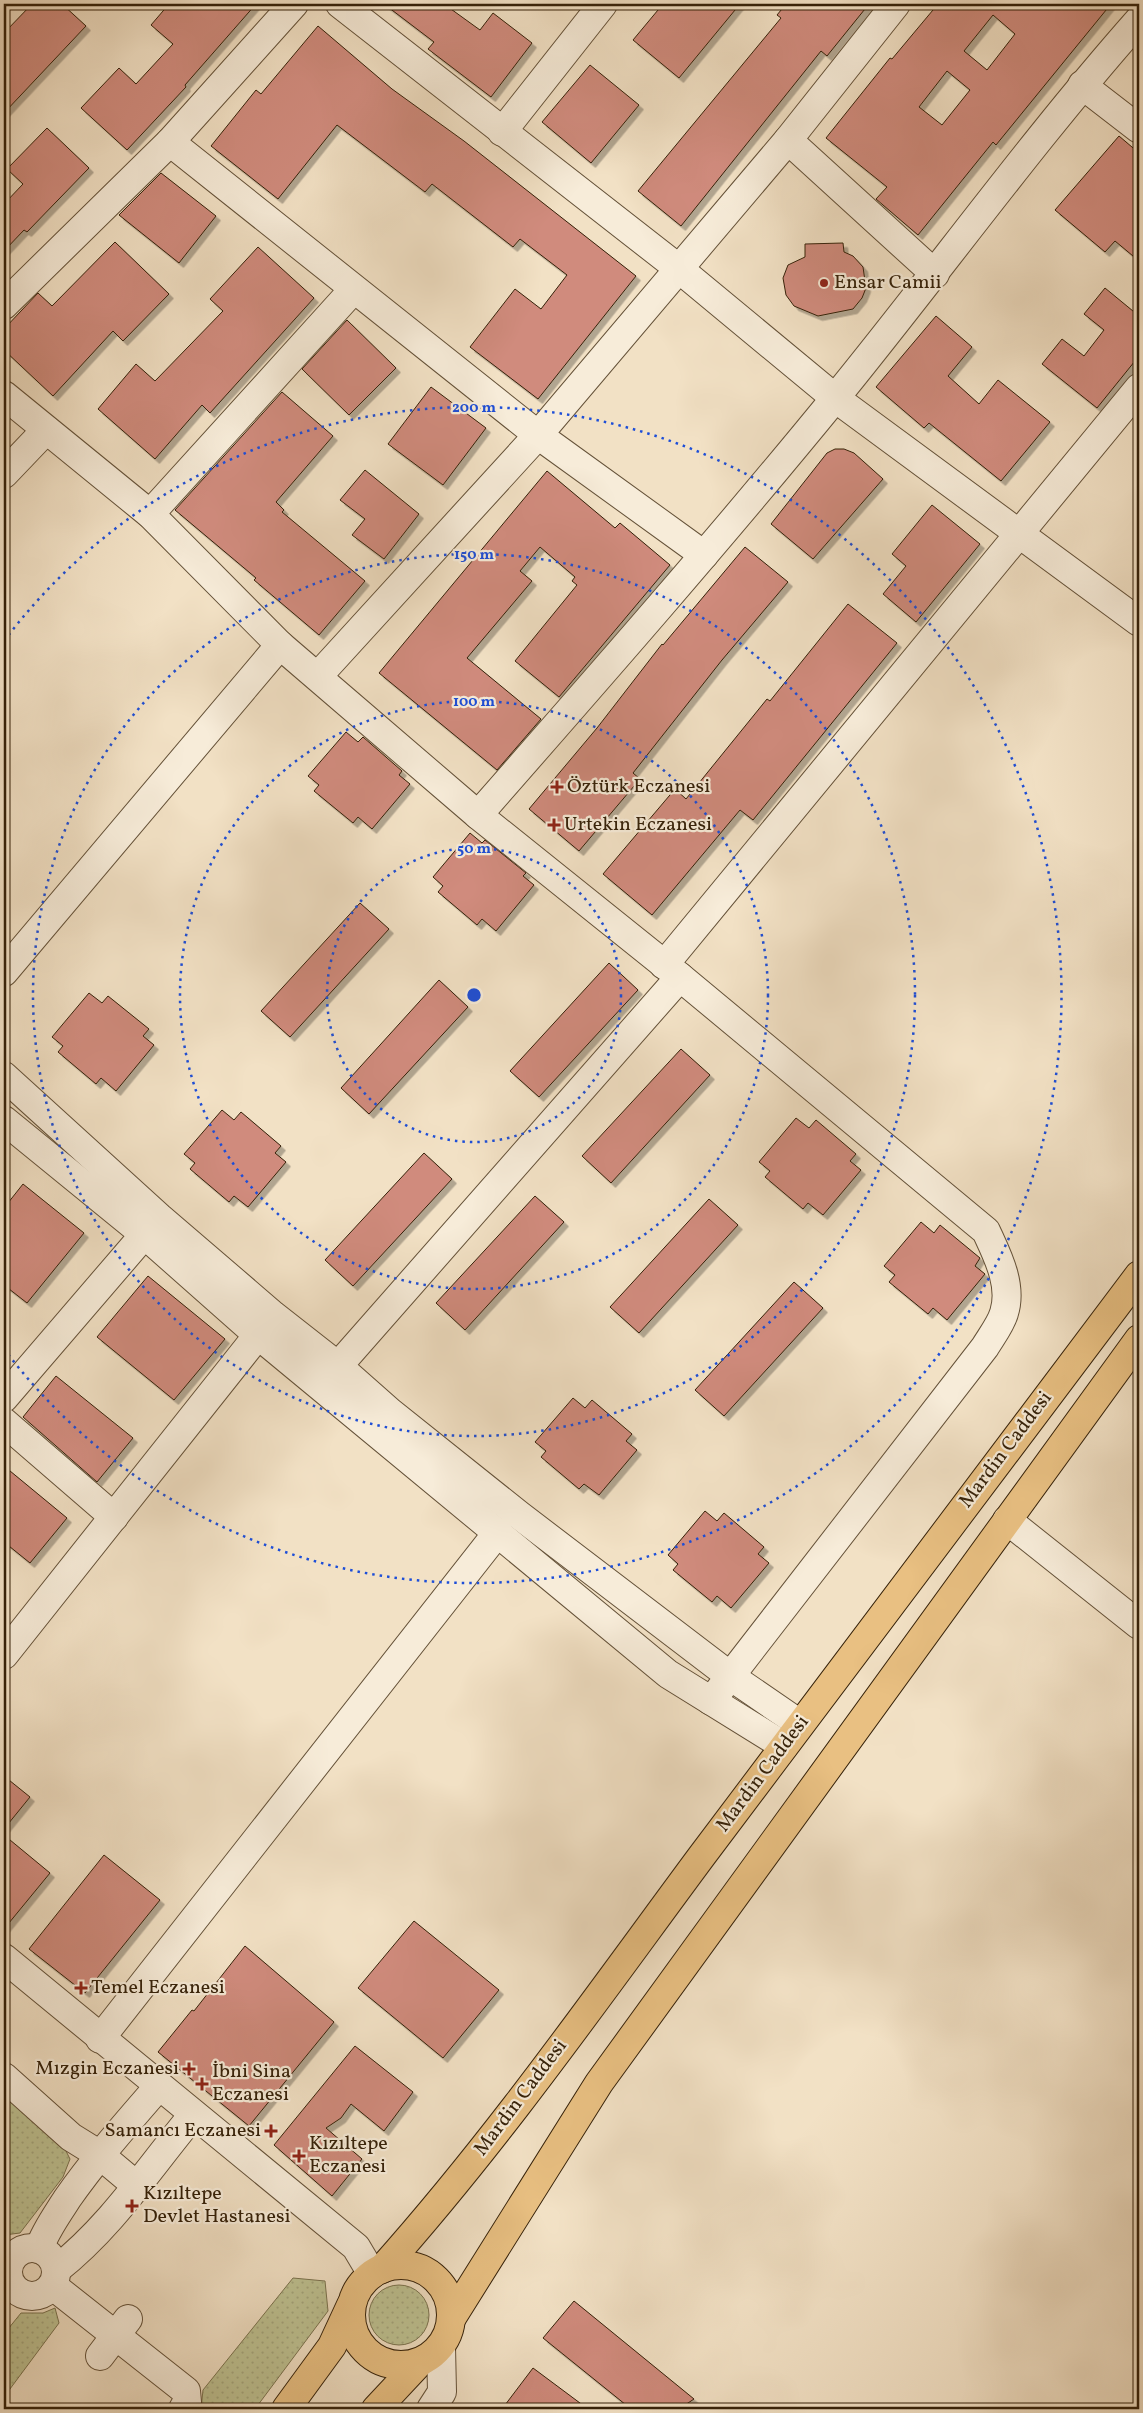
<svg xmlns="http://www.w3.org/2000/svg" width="1143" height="2413" font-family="Vollkorn,serif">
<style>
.grass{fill:url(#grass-dots);stroke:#7a724e}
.building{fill:#d08b7d;stroke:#352109;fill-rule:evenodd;filter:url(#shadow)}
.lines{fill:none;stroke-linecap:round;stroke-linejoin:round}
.minor-casing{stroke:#645138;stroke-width:30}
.highway-casing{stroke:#352109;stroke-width:30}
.minor{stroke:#f7ecd9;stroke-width:28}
.highway{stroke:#e9c082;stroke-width:28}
.ring{fill:none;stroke:#1d4ed8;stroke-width:2.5;stroke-dasharray:2.5 5}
.poi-dot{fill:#8f2418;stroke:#f7ecd9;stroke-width:2}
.labels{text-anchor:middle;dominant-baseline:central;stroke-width:4.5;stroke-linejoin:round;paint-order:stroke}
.poi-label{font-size:20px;fill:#352109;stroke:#f7ecd9;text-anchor:start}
.street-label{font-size:20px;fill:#352109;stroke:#f7ecd9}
.centre{fill:#1d4ed8;stroke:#f7ecd9;stroke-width:2.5}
.ring-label{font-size:15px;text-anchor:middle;font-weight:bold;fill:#1d4ed8;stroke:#f7ecd9;stroke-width:4.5;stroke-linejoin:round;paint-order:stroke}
</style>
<defs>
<pattern id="grass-dots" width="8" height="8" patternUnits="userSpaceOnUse" patternTransform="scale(1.25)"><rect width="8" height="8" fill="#bec292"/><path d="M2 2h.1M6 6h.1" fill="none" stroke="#a4a67d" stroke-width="1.8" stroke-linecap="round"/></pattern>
<filter id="shadow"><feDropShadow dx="4.5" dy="4.5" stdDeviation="0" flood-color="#0004"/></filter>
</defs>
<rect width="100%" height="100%" fill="#f2e1c5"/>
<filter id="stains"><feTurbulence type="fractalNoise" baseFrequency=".004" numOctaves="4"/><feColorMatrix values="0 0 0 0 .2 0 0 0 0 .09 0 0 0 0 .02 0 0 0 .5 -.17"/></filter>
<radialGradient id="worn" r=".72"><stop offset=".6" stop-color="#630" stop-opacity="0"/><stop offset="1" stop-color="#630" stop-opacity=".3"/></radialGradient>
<g class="grass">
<path d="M4,2095L63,2145L70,2159L63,2177L20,2233L4,2235Z"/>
<path d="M293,2278L325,2281L328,2311L255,2409H201L203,2390Z"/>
<circle cx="399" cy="2315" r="30"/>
<path d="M55,2308L59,2323L4,2397V2334L21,2313H43Z"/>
</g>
<g class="building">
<path d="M32,4H62L86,26L4,113V33Z"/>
<path d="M169,4H256L185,85L186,87L127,150L81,108L119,68L136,84L173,44L151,25Z"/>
<path d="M384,4H444L480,30L493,13L532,43L491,97L428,49L434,42Z"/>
<path d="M663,4H740L679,78L633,40Z"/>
<path d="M786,4H869L827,56L821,51L681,226L638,191L781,18L777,15Z"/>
<path d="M938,4H1111L996,145L993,142L918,235L876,199L887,187L826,138L890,58L892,59ZM993,15L1015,34L987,70L964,51ZM947,71L970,90L942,125L919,107Z"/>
<path d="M318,26L392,89L464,141L636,276L538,399L470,347L515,289L541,309L567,275L520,239L513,247L432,184L425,192L337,125L278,199L211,146L256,90L261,94Z"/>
<path d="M590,65L639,105L591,163L542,122Z"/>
<path d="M47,128L89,168L27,232L24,230L4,251V204L23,184L7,169Z"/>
<path d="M1119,136L1139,153V261L1115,241L1105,252L1055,210Z"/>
<path d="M161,173L216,216L179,263L119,215Z"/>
<path d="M115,242L169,294L123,341L113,331L53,396L4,350V329L38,293L52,306Z"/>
<path d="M843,243L844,252L853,256L863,267L866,288L862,298L853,309L818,316L794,306L786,295L783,278L788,265L805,257V244Z"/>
<path d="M258,247L314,298L210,413L202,405L155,459L98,409L136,364L155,381L223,311L210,299Z"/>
<path d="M1105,288L1139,316V356L1097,408L1042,364L1062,339L1084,356L1104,330L1084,314Z"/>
<path d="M936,316L972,347L948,376L979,404L998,380L1050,422L1001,481L929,423L924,428L876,387Z"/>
<path d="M347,320L396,368L349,415L302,369Z"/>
<path d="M431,387L486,428L443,485L388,444Z"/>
<path d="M282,392L333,436L276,502L284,510L282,512L365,581L319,635L254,580L256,578L175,510Z"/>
<path d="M835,449H844L854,453L883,479L813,559L771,524L827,453Z"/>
<path d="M365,470L419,514L384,559L352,535L365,519L340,500Z"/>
<path d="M547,471L615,528L620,523L670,565L559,697L515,661L577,585L572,581L575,577L540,547L520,571L532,581L467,658L541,719L497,770L379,673Z"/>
<path d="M932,505L980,544L916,622L883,594L906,566L892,554Z"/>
<path d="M745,547L788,582L722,660L633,773L640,779L579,851L529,809L597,728L662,644L663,645Z"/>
<path d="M848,604L897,643L753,820L740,810L652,915L603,874L675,789L686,799L767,699L770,701Z"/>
<path d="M346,732L358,742L363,737L402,771L399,775L410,784L372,829L358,817L353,823L314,791L319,785L308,776Z"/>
<path d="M470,833L482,843L485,840L526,873L523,876L534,885L496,931L482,919L477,925L438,892L443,886L433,877Z"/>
<path d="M360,903L389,929L290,1037L261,1011Z"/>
<path d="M609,963L638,990L539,1097L510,1071Z"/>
<path d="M439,980L468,1007L369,1114L341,1088Z"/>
<path d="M89,993L102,1003L108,996L149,1029L143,1036L154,1045L116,1091L101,1078L96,1084L58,1052L63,1046L52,1037Z"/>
<path d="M681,1049L710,1075L611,1183L582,1156Z"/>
<path d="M222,1110L234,1120L241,1112L281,1146L275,1153L286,1162L248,1207L234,1196L229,1202L190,1169L195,1163L184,1154Z"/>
<path d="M796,1118L809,1128L816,1120L856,1154L850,1161L861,1170L823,1215L808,1203L803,1209L765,1177L770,1171L759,1162Z"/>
<path d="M424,1153L452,1179L353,1286L325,1260Z"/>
<path d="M23,1184L84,1233L27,1303L4,1285V1208Z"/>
<path d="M535,1196L564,1222L465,1330L436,1303Z"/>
<path d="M709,1199L738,1225L639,1333L610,1307Z"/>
<path d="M921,1222L934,1233L940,1225L980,1258L975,1266L985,1274L947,1320L933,1308L928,1314L889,1282L895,1275L884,1266Z"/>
<path d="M148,1276L225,1339L174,1400L97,1337Z"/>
<path d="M794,1282L823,1308L724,1416L695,1390Z"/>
<path d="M56,1376L133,1438L97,1482L23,1417Z"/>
<path d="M573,1398L585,1408L592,1400L632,1434L626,1441L637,1450L599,1495L584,1484L579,1489L541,1457L546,1451L535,1442Z"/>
<path d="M4,1466L67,1518L30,1563L4,1542Z"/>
<path d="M705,1511L717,1521L724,1513L764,1547L758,1554L769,1563L731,1608L717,1596L712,1602L673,1570L678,1564L668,1555Z"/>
<path d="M4,1776L30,1797L4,1829Z"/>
<path d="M4,1835L50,1873L4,1929Z"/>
<path d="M104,1855L160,1900L85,1993L29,1949Z"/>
<path d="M414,1921L499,1990L443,2058L358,1988Z"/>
<path d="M245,1946L334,2022L249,2126L158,2052L192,2010L194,2011Z"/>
<path d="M355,2046L413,2092L384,2131L351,2104L341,2118L326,2128L362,2159L332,2196L274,2145Z"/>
<path d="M574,2301L694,2399L679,2409H631L543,2338Z"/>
<path d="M533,2368L588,2409H502Z"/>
</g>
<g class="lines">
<defs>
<g id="minor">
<path d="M340,4L678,268L835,398L1139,622"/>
<path d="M1082,85L1139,129"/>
<path d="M502,132L603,4"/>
<path d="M788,140L935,274"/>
<path d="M170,142L538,435L704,555"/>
<path d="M4,305L170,142L294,4"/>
<path d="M4,395L150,514L280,645L478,815L680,977L986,1231C997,1255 1013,1285 1004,1313C1001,1324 991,1337 985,1347L711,1701"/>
<path d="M4,474L46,430"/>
<path d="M150,514L353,290"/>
<path d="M318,676L538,435L788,140L896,4"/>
<path d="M478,815C599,677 720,539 836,397C938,272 1032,141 1139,20"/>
<path d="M664,965L1139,388"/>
<path d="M4,972L280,645"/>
<path d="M4,1076L159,1217L273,1315L338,1366L390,1412L519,1515L730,1676L800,1724"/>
<path d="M4,1120L145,1235L258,1335L668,1674L784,1746"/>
<path d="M338,1366L680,977"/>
<path d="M4,1398L156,1221"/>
<path d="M4,1422L114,1517"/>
<path d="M1007,1520L1139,1625"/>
<path d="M4,1655L258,1335"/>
<path d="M4,1958L356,2247L372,2274"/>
<path d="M100,2039L498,1532"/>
<path d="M4,2077L71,2137L100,2155L137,2186"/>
<circle cx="32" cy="2272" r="24"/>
<path d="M39,2249C45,2231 57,2215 67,2199C95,2159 127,2123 159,2086"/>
<path d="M56,2270C112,2226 148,2169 193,2115"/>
<path d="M53,2286L186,2391L187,2402L183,2409"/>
<path d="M100,2356L128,2319"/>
<path d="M431,2409L442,2392L441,2347"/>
</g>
<g id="highway">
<circle cx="401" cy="2315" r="50"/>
<path d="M382,2269C498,2139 598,1996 701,1857C846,1662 992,1468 1139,1275"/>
<path d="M451,2319L599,2083L1139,1339"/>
<path d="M286,2409L332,2346L351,2305"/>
<path d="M376,2409L420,2362"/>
</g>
</defs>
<use href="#minor" class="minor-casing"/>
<use href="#highway" class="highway-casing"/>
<use href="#minor" class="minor"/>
<use href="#highway" class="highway"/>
</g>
<g class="ring">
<circle cx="474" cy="995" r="147"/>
<circle cx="474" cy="995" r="294"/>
<circle cx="474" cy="995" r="441"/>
<path d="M4 641A588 588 0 1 1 4 1349"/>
</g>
<g class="poi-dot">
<circle cx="824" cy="283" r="5"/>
<path d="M554.5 779.5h5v5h5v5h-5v5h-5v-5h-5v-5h5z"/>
<path d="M551.5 817.5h5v5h5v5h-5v5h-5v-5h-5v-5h5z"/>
<path d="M78.5 1980.5h5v5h5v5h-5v5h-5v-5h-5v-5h5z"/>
<path d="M186.5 2061.5h5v5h5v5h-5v5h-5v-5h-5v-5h5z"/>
<path d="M199.5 2076.5h5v5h5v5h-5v5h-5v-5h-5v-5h5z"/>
<path d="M268.5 2123.5h5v5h5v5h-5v5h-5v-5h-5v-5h5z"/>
<path d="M296.5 2148.5h5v5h5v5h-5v5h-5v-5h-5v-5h5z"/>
<path d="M129.5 2198.5h5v5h5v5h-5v5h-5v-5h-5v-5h5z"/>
</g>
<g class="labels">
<g class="poi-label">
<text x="834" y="283">Ensar Camii</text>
<text x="567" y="787">Öztürk Eczanesi</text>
<text x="564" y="825">Urtekin Eczanesi</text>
<text x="91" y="1988">Temel Eczanesi</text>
<text x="179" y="2069" text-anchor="end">Mızgin Eczanesi</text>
<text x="212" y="2072">İbni Sina<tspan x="212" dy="23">Eczanesi</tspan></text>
<text x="261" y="2131" text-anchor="end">Samancı Eczanesi</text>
<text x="309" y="2144">Kızıltepe<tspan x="309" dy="23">Eczanesi</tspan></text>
<text x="143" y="2194">Kızıltepe<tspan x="143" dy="23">Devlet Hastanesi</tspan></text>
</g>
<g class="street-label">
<text transform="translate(1006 1450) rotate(-53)">Mardin Caddesi</text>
<text transform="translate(763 1774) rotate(-53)">Mardin Caddesi</text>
<text transform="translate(521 2098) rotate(-53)">Mardin Caddesi</text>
</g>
</g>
<circle cx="474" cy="995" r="8" class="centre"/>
<g class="ring-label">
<text x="474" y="412">200 m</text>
<text x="474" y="559">150 m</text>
<text x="474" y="706">100 m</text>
<text x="474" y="853">50 m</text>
</g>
<rect width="1143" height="2413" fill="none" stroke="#f2e1c5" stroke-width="20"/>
<rect x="5" y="5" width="1133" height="2403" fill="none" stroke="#352109" stroke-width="2.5"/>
<rect x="10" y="10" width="1123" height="2393" fill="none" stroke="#352109"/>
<rect width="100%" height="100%" filter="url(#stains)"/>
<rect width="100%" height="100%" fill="url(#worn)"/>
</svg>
